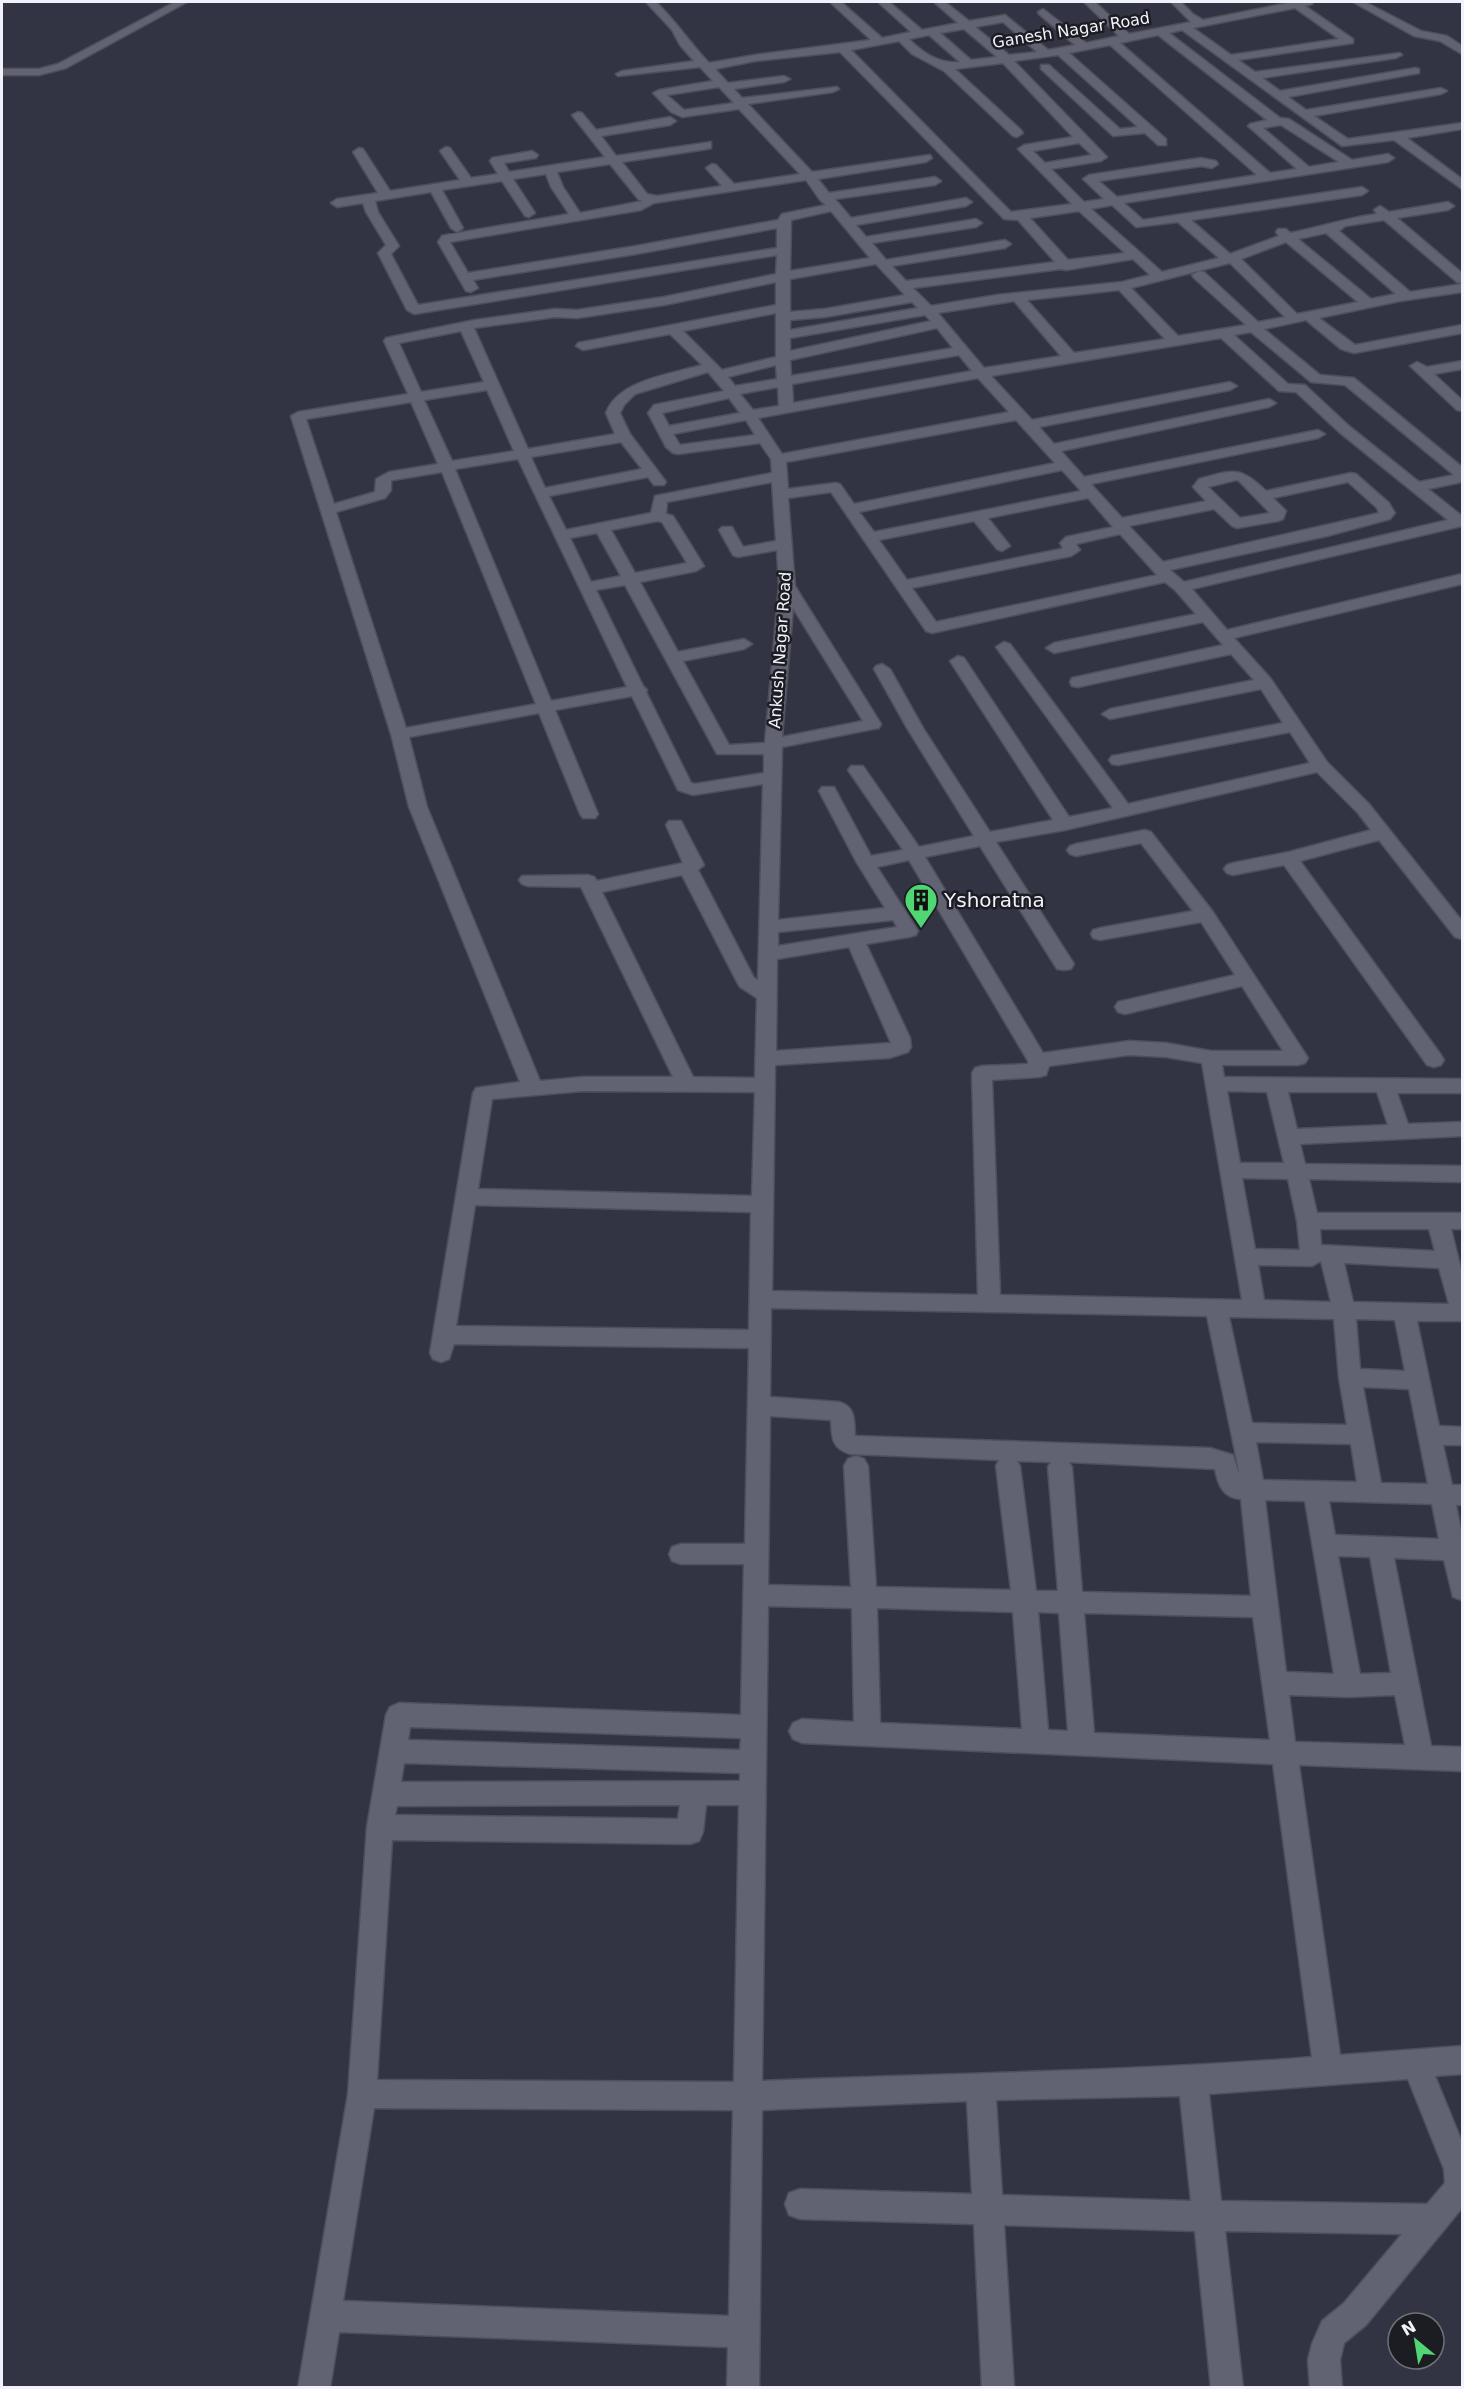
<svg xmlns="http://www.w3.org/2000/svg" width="1464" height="2389" font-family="'DejaVu Sans',sans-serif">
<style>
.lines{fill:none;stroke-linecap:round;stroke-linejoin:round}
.minor-casing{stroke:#4e4f5b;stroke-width:3}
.minor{fill:#616272;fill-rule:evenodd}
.labels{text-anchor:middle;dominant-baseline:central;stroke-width:5;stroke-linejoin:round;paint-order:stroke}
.far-street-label{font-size:16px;fill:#f1f2fb;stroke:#1c1c23}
.poi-label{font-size:20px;fill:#f1f2fb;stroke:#1c1c23;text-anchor:start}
</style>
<rect width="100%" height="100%" fill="#333443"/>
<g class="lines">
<defs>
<g id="minor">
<path d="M175,2H187L66,68L39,75H2V69H39L58,64Z"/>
<path d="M646,2H656C676,21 690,43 709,63L755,55L871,40L830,2H841L882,38L911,32L878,2H889L922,30L958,23L934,2H945L969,21L1005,15L1048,50L1075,45L1039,14L1038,12L1043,9L1086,43L1119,36L1084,2H1095L1129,34L1191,22L1171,2H1181L1193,14L1203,20L1293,2H1313L1312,4L1305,6L1353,39V43L1238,60L1255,72L1400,53L1402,55L1396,58L1262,78L1280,91L1415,68L1419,69V73L1288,97L1306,110L1441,88L1447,91L1441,94L1314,116L1348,139L1462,123V129L1407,138L1462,179V189L1394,140L1342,146L1182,30L1169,33L1280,118L1289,119L1352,160L1388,154L1394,158L1388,162L1124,203L1143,220L1362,187L1368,191L1362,195L1191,220L1230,254L1279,236L1276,232L1278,229H1286L1290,233C1321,227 1346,218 1377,214L1374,210L1380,206L1389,212L1448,202L1454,206L1448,210L1397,218L1462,273V283L1457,282L1384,220L1345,226L1339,231L1410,292L1462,284V292L1400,301L1319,318L1355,345L1462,325V333L1354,353L1341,349L1306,320L1264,329L1320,375L1354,378L1462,467V482L1428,489L1462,516V526L1192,589L1227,630L1462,574V584L1234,638L1271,679L1327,762L1369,804L1462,921V939L1455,937L1379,840L1300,861L1441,1055L1444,1060L1441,1065L1434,1067L1427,1065L1284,865L1233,875L1227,873L1224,869L1227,865L1233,863L1289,852L1371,830L1357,812L1317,772L1065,830L996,842L1074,964L1071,969L1064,970L1057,969L980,846L925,857L1043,1053L1129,1041L1166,1043L1211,1051H1283L1242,986L1125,1014L1118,1012L1115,1007L1118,1002L1235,975L1201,922L1100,940L1093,938L1091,934L1093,930L1100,928L1193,911L1141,843L1076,856L1070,854L1067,850L1070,846L1076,844L1145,830L1151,832L1213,912L1308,1058L1305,1063L1298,1065H1222L1224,1077L1462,1079V1093H1397L1408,1124L1462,1122V1136L1300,1144L1305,1164L1462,1166V1182L1309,1179L1317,1213H1462V1229H1451L1462,1273V1321H1417L1439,1426L1462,1427V1445H1443L1452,1485H1462V1505H1456L1462,1535V1600L1453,1597L1444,1560L1394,1558L1431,1746L1462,1747V1771L1299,1765L1340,2055L1462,2046V2074L1435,2076L1462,2142V2208L1366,2325L1344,2343L1340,2360L1342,2388H1310L1308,2360L1312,2344L1322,2321L1344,2303L1402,2234L1225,2231L1243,2388H1211L1195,2231L1004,2225L1014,2388H982L974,2224L800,2219L789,2215L785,2204L789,2193L800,2189L972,2194L967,2101L762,2110L759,2388H727L728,2347L339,2332L330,2388H298L348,2094L367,1827L386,1715L390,1707L399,1703L741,1715L744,1564H681L672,1561L669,1554L672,1547L681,1544H745L749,1348L454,1344L449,1359L441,1362L433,1359L430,1353L473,1093L476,1088L520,1082L409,807L391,734L291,416L298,412L408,394L384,341L386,338L475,320L555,309L577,310L664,297L776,274L777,255L414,314L407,310L378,253L386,245L366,212L363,203L337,207L331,203L337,199L378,193L353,152L359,148L363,149L390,191L460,180L440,151L446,147L450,148L471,178L498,174L490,161L492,158L532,151L538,155L536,158L504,163L509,172L605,157L572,115L578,112L582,113L596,130L670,117L676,121L670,125L601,136L616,156L711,142V148L707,149L622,162L647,194L657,196L722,186L706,168L712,164L716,165L734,184L800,174L739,109L682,117L671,112L653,93L659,90L713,81L700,67L618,76L616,74L622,71L694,61L680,45L672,30ZM1295,8L1339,39L1231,55L1193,28ZM1003,22L1037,52L1009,55L975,27ZM964,29L997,57L971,60L940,33ZM929,35L960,62C939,64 923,53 909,39ZM1158,35L1267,120L1250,124L1248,126L1297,169L1270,173L1120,43ZM899,41L912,54L944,71L1013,136L1017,137L1023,133L1021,130L955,69L1003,63L1073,137L1024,145L1018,149L1072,204L1011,212L851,50ZM1110,45L1257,175L1117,197L1099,181L1201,166L1212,168L1218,164L1216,161L1201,158L1089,175L1083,179L1104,199L1084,202L1051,169L1101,161L1107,157L1014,61L1058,55L1138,127L1120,129L1049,65H1041V69L1113,136L1145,133L1158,145H1166V139L1069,53ZM840,52L1004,219L1018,220L1055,262L906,281L892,266L1005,248L1011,244L1005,240L886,260L872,243L976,227L982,223L976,219L866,237L856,225L966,206L972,202L966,198L851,218L835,199L935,185L941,181L935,177L829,193L818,179L926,162L932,158L930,155L812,172L748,104L833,92L839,89L837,87L742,98L734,89L784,82L790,79L784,76L728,83L715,69L755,61ZM719,87L734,103L684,110L667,95ZM1281,125L1339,162L1309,167L1263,128ZM1079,143L1092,155L1045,163L1033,151ZM610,164L639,200L643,201L580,213L563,187L557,172ZM546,174L551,187L569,214L446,235L442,236L438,242L466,291L471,292L478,288L473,280L636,254L777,228V248L418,305L391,254L399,246L378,212L375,201L431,192L451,228L457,232L463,228L442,190L502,181L525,216L529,217L535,213L513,179ZM806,180L820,200L826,205L782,214L778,220L636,246L468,273L450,242L641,210L654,203ZM1112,205L1136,227L1178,222L1219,258L1162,272L1091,209ZM831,211L870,258L790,271L791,220ZM1079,211L1125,253L1068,260L1030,218ZM1326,233L1396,294L1371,299L1298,239ZM1286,242L1358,302L1297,314L1241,259ZM1133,259L1150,275L1122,282L997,295L931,306L913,288L1061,269L1066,270ZM1230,263L1285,317L1258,322L1204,272L1199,271L1192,275L1194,278L1246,325L1178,336L1131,288ZM876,264L905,295L825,309L790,312V279ZM776,282V305L578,343L576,346L583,350L670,334L702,365C671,374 618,380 606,413L615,434L528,449L474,328L555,317L577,318L664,305ZM1119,290L1165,339L1074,353L1027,300ZM1014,301L1061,356L984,368L938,313ZM912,302L918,308L790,330V320L825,317ZM776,313V357L722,370L683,331ZM925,315L931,321L790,351V338ZM937,328L953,348L791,376L790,360ZM461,331L484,382L421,392L399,343ZM1251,332L1311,382L1345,385L1454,475L1419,482L1349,426L1305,385L1288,384L1234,335ZM1221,338L1279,391L1296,392L1339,432L1448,520L1184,582L1170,570L1327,536L1390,519L1395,513L1389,503L1356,474L1351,473L1266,491C1239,465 1233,470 1199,479L1193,487L1206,501L1122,518L1091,484L1318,438L1325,434L1318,430L1084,477L1061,451L1269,407L1276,403L1269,399L1054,444L1039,427L1230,390L1237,386L1230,382L1032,420L991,376ZM959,355L972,371L793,403L792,384ZM776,365L777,379L735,386L728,377ZM708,372L724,391L654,405L648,413L666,447L673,453L678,454L760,443L771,459L772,473L655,496L651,513L566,530L549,496L648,477L654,485H664L666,482L630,434L620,413L624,405L635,394ZM978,378L1009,412L782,454L758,418ZM778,387L779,406L753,410L740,394ZM487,390L514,451L452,461L424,400ZM729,398L740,413L669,426L662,413ZM411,402L438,464L389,472L376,479L375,492L334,504L306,419ZM746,420L755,435L680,445L673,434ZM1016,420L1055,463L854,504L840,484L835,483L788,489L786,462ZM621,442L642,469L545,488L531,457ZM518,459L627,687L551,701L455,469ZM1062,470L1081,491L874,532L859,512ZM442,472L536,704L406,728L336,512L385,498L391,490V481L393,480ZM1236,480L1239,481L1270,513L1240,518L1208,487ZM772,482L776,541L743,547L732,527H722L719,530L733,555L738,557L777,550L779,586L765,743L729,745L683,661L744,649L752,644L744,639L678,652L640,582L696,571L704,566L673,516L666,514L667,502ZM1348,482L1377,508L1379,513L1163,562L1129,526L1214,509L1232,526L1237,528L1278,521L1283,519L1286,511L1273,498ZM831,492L926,631L932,633L1165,582L1175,590L1196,614L1054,643L1046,648L1054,653L1203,622L1223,645L1072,678L1070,682L1072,686L1078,687L1231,654L1254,680L1110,709L1102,714L1110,719L1261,689L1283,723L1118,755L1112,756L1109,760L1112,764L1118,765L1290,732L1310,763L1128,804L1010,644L1004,642L996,647L1113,808L1069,817L964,658L958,656L950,661L1053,820L990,832L923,728L890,669L882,664L876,666L874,669L907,728L974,836L919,847L863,766H851L848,770L903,850L871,856L834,787H822L819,791L857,863L885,908L778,920L782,747L873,729L879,728L881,724L795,586L788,498ZM1088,498L1113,527L1066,537L1060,543L1063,548L1061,549L907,580L879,540L974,521L997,549L1002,551L1010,546L988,518ZM657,521L662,522L687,563L635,573L611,530ZM597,533L621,576L591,582L570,538ZM1120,534L1157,575L936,622L912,588L1071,556L1080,550L1076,544ZM625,585L717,754H764V773L695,784L691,783L646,692L647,690L643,686L596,590ZM793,608L863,721L782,737ZM632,696L678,790L693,795L763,784L758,980L754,978L698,870L704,865L681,821H669L666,825L683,863L597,881L594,877L588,875L522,876L519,880L522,884L528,886L581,887L673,1077H583L540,1081L427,807L409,737L539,713L580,814L583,818H595L598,814L555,710ZM909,860L1028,1061V1064L982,1066L975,1068L972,1073L978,1295L772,1291L775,1065L889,1058L908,1052L911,1047L910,1038L866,944L909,937L916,935L918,931L877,867ZM682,875L737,982L740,987L757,998L755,1078L693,1077L602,892ZM893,920L897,927L778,946V932ZM849,947L891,1043L776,1051L777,959ZM1129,1055L1166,1057L1202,1063L1242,1300L1000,1295L992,1080L1039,1077L1046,1075L1049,1066ZM583,1091L755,1092L752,1196L478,1189L492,1099ZM1227,1091L1267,1092L1284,1163H1240ZM1288,1092H1377L1388,1125L1297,1129ZM1242,1178L1288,1179L1297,1221L1300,1250L1255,1249ZM475,1205L751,1212L749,1330L456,1326ZM1320,1229H1429L1435,1251L1321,1245ZM1321,1261L1331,1302L1264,1300L1258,1265L1312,1266ZM1344,1263L1439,1268L1449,1304L1353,1302ZM771,1308L1207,1316L1238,1466L1239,1474L1233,1455L1210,1448L855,1436C854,1420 856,1407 839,1402L770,1397ZM1229,1317L1334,1319L1339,1378L1347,1425L1252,1423ZM1356,1319L1395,1320L1405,1371L1360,1369ZM1363,1387L1409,1389L1428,1484L1381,1483ZM770,1416L831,1420C832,1437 831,1448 850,1454L999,1460L996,1466L1011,1590L876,1587L868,1466L864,1459L856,1456L848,1459L844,1466L851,1587L768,1585ZM1256,1442L1351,1444L1357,1482L1263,1480ZM1017,1461L1051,1462L1048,1467L1058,1591H1036L1020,1466ZM1069,1462L1215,1469C1218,1485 1223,1498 1241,1499L1251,1596L1082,1592L1072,1467ZM1265,1500L1305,1501L1334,1674L1286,1672ZM1329,1501L1432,1504L1439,1539L1335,1535ZM1338,1556L1370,1557L1391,1673L1360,1674ZM768,1606L852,1608L854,1722L802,1719L793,1723L789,1731L793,1739L802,1743L1273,1764L1312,2057C1129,2072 945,2073 762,2081ZM877,1608L1013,1612L1022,1729L880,1723ZM1038,1612L1059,1613L1068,1731L1048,1730ZM1084,1613L1253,1617L1270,1740L1094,1733ZM1289,1695L1349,1697L1395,1695L1405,1745L1295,1742ZM410,1727L741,1738L740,1750L408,1740ZM404,1763L740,1773V1781L401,1782ZM680,1805L678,1819L395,1815L397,1806ZM706,1805H739L734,2082L377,2080L392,1840L690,1844L699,1841L703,1832ZM1408,2079L1444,2169L1445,2183L1427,2204L1221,2201L1209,2094ZM1180,2096L1191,2201L1002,2195L996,2100ZM374,2108L733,2110L729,2316L343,2301Z"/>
<path d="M1353,2H1365L1421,31L1447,36L1462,46V54L1440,41L1414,36Z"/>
<path d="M1462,361V369L1434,374L1462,400V411L1457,410L1410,366L1417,362L1427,367Z"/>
</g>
</defs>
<use href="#minor" class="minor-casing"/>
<use href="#minor" class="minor"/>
</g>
<defs>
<symbol id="building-pin" viewBox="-11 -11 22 30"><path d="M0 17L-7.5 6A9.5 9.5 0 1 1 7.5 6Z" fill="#51d674" stroke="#1c1c23"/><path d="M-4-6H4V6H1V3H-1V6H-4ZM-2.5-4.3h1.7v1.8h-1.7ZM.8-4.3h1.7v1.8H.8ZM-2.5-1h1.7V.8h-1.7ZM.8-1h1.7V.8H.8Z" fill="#111"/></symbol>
</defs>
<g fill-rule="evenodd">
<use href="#building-pin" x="902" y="881" width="38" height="52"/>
</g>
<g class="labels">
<g class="far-street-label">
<text transform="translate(1071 30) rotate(-9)">Ganesh Nagar Road</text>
<text transform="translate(780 650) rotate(-86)">Ankush Nagar Road</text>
</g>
<g class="poi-label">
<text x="944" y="900">Yshoratna</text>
</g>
</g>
<rect width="1464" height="2389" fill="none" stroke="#f1f2fb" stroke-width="6"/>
<g transform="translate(1416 2341) rotate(330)"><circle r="28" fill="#1c1c23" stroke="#717279" stroke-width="1.5"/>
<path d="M0-4.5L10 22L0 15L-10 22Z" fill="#51d674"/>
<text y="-9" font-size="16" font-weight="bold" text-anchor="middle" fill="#f1f2fb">N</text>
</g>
</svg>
